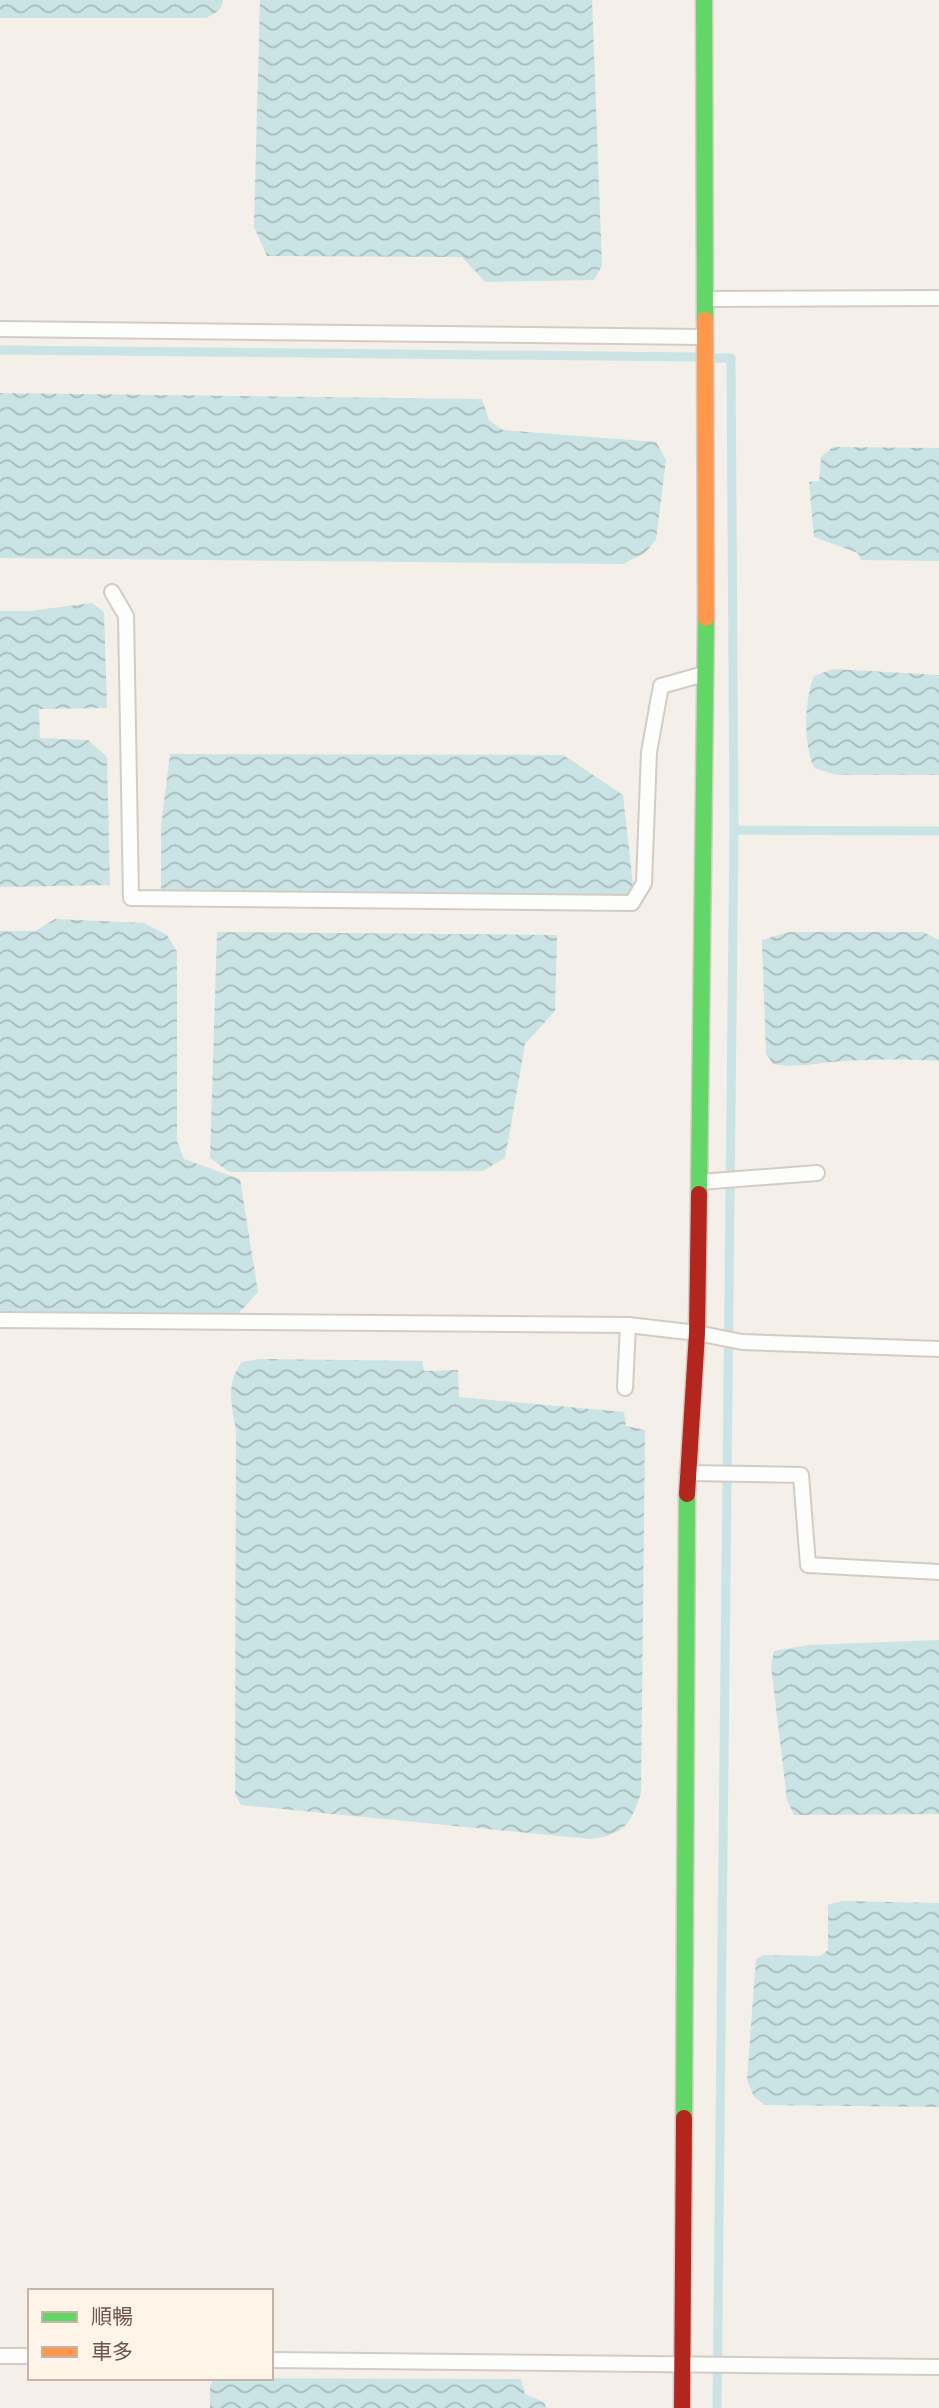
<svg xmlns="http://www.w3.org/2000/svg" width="939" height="2408" font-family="'Source Sans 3','Noto Sans TC',sans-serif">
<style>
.water{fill:url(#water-waves)}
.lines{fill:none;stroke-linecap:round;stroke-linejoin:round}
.stream{stroke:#cae3e4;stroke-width:9}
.lane-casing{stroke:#d3ccc6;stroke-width:18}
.fast-casing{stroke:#d4ccc4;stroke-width:19}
.slow-casing{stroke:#d4ccc4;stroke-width:19}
.jam-casing{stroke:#d4ccc4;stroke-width:19}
.lane{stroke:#fdfdfc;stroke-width:14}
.fast{stroke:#63d668;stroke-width:16}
.slow{stroke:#ff974d;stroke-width:16}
.jam{stroke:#b3261e;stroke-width:16}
</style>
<defs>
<pattern id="water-waves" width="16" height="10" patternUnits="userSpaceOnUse" patternTransform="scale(1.75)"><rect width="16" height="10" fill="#cae3e4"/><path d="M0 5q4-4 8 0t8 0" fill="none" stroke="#a8bbbb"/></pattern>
</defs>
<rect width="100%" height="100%" fill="#f4efe8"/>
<g class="water">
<path d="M0,0H223C223,10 214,14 206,18H0Z"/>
<path d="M260,0H592L602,266L594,280L485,282L462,257L267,256L254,227Z"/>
<path d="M0,393L482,399L489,420L503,430L656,442L666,460L656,540L645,553L623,564L0,558Z"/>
<path d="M833,447L939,448V561L861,560L858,553L814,537L809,482L819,481L821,457Z"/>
<path d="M92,603L104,612L107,708L39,709L40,738L88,740L107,757L110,885L0,887V611H30Z"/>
<path d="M833,669L939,675V775H837L814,768C803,741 804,703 814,676Z"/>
<path d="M170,754L563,755L623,795L634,894H161V826Z"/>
<path d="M55,919L144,923L167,935L177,952V1141L184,1159L240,1179L258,1292L238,1314L0,1312V931H35Z"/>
<path d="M217,932L557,935L555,1011L525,1044L505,1158L483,1171L229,1172L210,1158Z"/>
<path d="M789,932H923L939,940V1061C907,1059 877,1059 845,1061C820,1062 797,1069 773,1064L766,1053L762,940Z"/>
<path d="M260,1359L422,1361L424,1371L458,1370L459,1397L624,1412L626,1426L645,1430L641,1793C630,1825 625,1834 591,1839L241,1805L235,1794L236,1429C231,1405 226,1382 242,1362Z"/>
<path d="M939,1640V1814L794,1815L787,1800L771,1666L774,1651L808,1645Z"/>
<path d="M842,1901L939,1903V2107L765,2105L754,2097L747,2080L756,1959L764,1955L820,1956L828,1950V1905Z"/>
<path d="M214,2378L521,2379L525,2394L544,2402L546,2408H210V2386Z"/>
</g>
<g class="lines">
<g class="stream">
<path d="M0,350L696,357"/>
<path d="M713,358H731L734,830L939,831"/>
<path d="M717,2408L734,830"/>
</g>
<defs>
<g id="lane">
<path d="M707,299L939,298"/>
<path d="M0,329L702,337"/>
<path d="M112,592L126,616L131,898L632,903L644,883L649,752L661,686L704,674"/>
<path d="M700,1182L817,1173"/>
<path d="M0,1320L628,1325L697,1333L742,1342L939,1349"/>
<path d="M625,1388L628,1325"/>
<path d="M687,1473L801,1475L808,1565L939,1572"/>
<path d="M0,2356H30"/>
<path d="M271,2360L939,2367"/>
</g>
<g id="fast">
<path d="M704,0L705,320"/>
<path d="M699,1194L706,618"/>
<path d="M684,2118L687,1494"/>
</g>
<path id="slow" d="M705,320L706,618"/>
<g id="jam">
<path d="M687,1494L697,1333L699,1194"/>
<path d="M682,2408L684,2118"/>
</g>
</defs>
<use href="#lane" class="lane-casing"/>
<use href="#fast" class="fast-casing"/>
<use href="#slow" class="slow-casing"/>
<use href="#jam" class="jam-casing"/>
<use href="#lane" class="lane"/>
<use href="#fast" class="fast"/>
<use href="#slow" class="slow"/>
<use href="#jam" class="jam"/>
</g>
<rect x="28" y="2289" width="245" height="91" fill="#fef4e8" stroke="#c5b5a9" stroke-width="2"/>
<rect x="42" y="2312" width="35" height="10" fill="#63d668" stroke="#c5b5a9" stroke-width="2"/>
<text x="91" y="2324" font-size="21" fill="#70564a">順暢</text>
<rect x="42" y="2347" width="35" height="10" fill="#ff974d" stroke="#c5b5a9" stroke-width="2"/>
<text x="91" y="2359" font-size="21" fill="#70564a">車多</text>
</svg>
